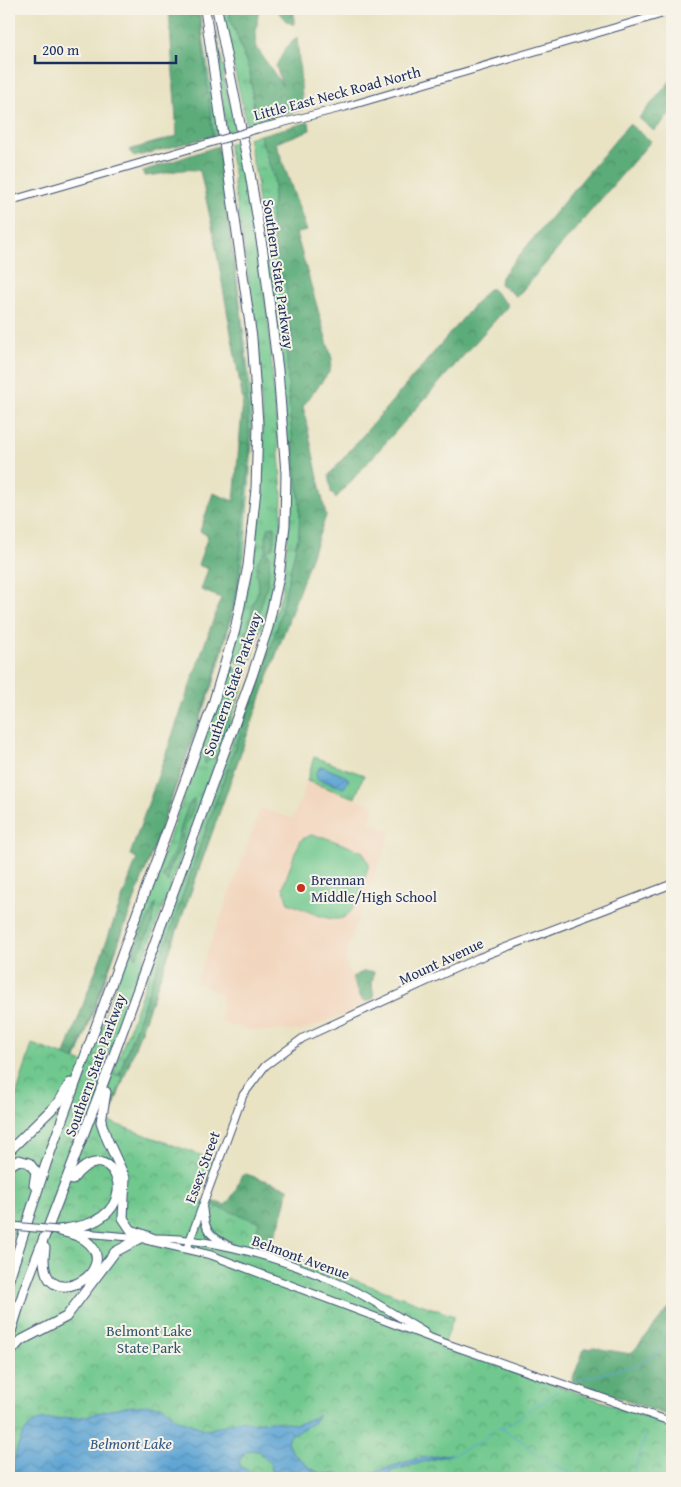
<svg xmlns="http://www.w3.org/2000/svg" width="681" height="1487" font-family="'Gentium Book Plus',serif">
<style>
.built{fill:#f2d5bd}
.grass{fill:url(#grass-tufts);stroke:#467c76}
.forest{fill:url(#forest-crowns);stroke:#3c6e6c}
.park{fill:url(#park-crowns);stroke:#467c76}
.garden{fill:#70c88e;stroke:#467c76}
.water{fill:url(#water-waves);stroke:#3c6a99;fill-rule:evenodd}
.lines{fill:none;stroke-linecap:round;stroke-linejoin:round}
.stream{stroke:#5ea5d4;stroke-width:1}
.secondary-casing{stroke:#3a4a6d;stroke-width:9}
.highway-casing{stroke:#3a4a6d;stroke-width:11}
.secondary{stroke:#fff;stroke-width:7}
.highway{stroke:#fff;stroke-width:9}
.secondary-bridge-casing{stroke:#3a4a6d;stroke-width:9;stroke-linecap:butt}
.secondary-bridge{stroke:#fff;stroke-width:7}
.poi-dot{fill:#c8321e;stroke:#f7f3e8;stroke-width:2}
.labels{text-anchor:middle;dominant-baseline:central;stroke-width:4;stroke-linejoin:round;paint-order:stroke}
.street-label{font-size:15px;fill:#1b2f5e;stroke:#f7f3e8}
.poi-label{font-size:15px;fill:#1b2f5e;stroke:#f7f3e8;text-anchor:start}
.park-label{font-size:15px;fill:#30556a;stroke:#f7f3e8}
.water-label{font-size:16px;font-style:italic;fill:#325887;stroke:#f7f3e8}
</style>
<defs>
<pattern id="grass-tufts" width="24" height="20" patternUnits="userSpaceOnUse" patternTransform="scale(1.25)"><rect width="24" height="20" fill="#70c88e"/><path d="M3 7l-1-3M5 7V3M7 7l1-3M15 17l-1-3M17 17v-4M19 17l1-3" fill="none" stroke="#5ba377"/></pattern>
<pattern id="forest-crowns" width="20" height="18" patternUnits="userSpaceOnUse" patternTransform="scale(1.25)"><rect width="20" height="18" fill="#5cac79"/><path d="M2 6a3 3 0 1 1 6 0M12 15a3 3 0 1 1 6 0" fill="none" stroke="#4b8c66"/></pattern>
<pattern id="park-crowns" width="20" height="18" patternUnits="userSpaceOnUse" patternTransform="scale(1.25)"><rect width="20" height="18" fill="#70c88e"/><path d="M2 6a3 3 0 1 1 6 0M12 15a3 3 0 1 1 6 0" fill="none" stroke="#5ba377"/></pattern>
<pattern id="water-waves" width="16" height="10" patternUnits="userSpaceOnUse" patternTransform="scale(1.25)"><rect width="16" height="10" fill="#5ea5d4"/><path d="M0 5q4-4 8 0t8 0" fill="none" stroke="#4d87af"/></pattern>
</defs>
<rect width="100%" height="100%" fill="#f7f3e8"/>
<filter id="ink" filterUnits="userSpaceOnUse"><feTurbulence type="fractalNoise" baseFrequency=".02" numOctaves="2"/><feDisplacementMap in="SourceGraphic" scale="10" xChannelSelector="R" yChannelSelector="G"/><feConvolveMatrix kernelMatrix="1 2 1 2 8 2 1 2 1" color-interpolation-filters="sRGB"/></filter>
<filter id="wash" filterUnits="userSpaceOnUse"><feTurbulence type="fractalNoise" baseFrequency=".0096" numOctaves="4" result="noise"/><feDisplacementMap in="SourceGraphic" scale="20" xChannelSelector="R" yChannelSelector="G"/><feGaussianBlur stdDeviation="1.12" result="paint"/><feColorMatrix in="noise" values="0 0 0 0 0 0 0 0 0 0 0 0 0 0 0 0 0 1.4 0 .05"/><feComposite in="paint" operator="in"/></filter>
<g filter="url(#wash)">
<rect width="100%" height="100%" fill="#e9e3c4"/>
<path class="built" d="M307,781L375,806L368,823L391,831L349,944L346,962L364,1007L301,1031H256L221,1023L222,998L219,993L196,983L261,808L293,819Z"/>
<g class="grass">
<path d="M199,9L218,134L213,136Z"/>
<path d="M221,9H230V17L250,72L254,111L259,118L260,123L247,126Z"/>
<path d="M211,32H216L225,75L223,76L237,129L226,132L222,93H220Z"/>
<path d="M260,135L275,182L271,217L272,234L280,275L286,286L288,317L293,341L287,353L290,417L300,504L299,533L277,629L106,1111L110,1117H105L106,1134L105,1096L257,673L282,592L291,505L288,446L256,187L258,186L248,138Z"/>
<path d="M239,141L268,317L282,493L281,527L271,596L251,661L243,666L235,662L232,655C246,600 257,545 261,488C268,385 248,281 233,179H235L228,144Z"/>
<path d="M218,146L240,301L251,395L252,445L244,555L237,598L214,682L66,1087V1082L145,871L213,681L237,590L250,448L236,279Z"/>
<path d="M231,666L241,671L247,670L246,678L70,1162L31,1221Z"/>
<path d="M314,757L364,775L355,798L307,781Z"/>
</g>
<g class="forest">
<path d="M169,9H199L213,136L134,157L129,150L177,136Z"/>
<path d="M230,9H261L258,13L255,45L282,85L276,66L286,48L297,37L303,109L279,115L260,123L259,118L254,111L250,72L230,17Z"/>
<path d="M276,9H294V25L286,21Z"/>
<path d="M672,79V112L654,131L639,118Z"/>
<path d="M309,122L310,130L276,143L307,231L296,233L332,359L330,371L303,406L326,516L110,1117L106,1112L277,629L299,533L300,504L290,417L287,365V353L293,341L288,317L286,286L280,275L272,234L271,217L275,182L260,135Z"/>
<path d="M629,124L651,141L521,292L516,296L500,284L501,277Z"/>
<path d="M218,146L236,279L245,359L250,448L237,590L213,681L145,871L66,1082L64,1057L137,858L130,855L221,598L201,590L208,569L198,565L208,536L200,531L213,493L234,501L243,401L213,231L200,171C182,166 162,176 144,176L143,171Z"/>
<path d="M488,289H492L507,304V307L336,498L331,492L329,475Z"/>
<path d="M274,526L275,535L273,547L267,552L270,556L268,582L247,654L243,650L253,604L259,588L256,574L258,561L266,550V536L269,527Z"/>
<path d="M230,700L227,720L215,741L212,758L205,764L204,755L220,729Z"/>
<path d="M194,798V807L184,830L182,845L169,868L168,882L162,877C166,865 173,856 176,845C181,831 184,808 194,798Z"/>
<path d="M156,903L152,925L136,958L132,952Z"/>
<path d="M363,972H374L372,984L374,998L367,1002L362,1000L352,977Z"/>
<path d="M246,1174L288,1188C289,1197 276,1240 268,1245C266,1247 260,1247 257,1248L209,1211L211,1201L226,1205L235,1192L241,1176Z"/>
<path d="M672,1305V1417L572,1381L584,1349L594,1348L631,1354Z"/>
</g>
<path class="park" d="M32,1044L123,1077L107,1121L214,1160L199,1200L259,1222L252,1243L454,1316L444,1346L672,1426V1478H9V1119Z"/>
<path class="garden" d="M311,835L324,837L363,852L369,864C364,880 357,920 336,919C321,919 302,908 288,903L283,887L296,850L302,839Z"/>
<g class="water">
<path d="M321,766L347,777L349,779L344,788L317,779L316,773Z"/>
<path d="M150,1405L163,1406L177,1419L207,1430L241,1420L254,1423L271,1421L294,1424L304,1422L319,1415L313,1423L289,1436L287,1442L293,1453L312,1469L320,1473L368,1476L383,1469L416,1459L452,1454L391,1471L390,1475L393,1478L380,1475L372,1478H10L17,1449L23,1434L31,1425L40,1420L82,1417L121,1407ZM251,1450L258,1451L272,1465L270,1475L265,1478L241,1467L239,1462L244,1453Z"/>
</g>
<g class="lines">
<g class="stream">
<path d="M578,1380L641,1364L658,1352L672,1334"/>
<path d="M528,1411L557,1392"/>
<path d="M501,1428L523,1442L543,1461L587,1478"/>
<path d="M443,1457L454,1454L483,1441L493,1429L504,1427L525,1414"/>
<path d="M632,1478L646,1435"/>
</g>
</g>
</g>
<g filter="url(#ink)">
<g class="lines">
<defs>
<g id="secondary">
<path d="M257,129L345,107L672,11"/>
<path d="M9,201L206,144"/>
<path d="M203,1209C205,1232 209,1235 229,1246"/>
<path d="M72,1232L141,1238"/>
<path d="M154,1238C219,1238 286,1260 345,1286C372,1299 398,1317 424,1332"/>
<path d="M146,1240L211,1255L439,1341L672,1422"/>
<path d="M187,1248L243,1095L265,1066L303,1038L478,958L672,884"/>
</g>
<g id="highway">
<path d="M106,1092L101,1122L107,1139L125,1178L123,1218L131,1230L152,1238"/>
<path d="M9,1151L59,1102L70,1083"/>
<path d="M9,1166L19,1160L29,1163L36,1172L34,1185"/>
<path d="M58,1230C70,1228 84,1227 95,1221C144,1196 105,1132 72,1180"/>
<path d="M45,1248C34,1322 128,1271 85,1240C78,1235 68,1233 60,1231"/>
<path d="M9,1279L46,1164L213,704L235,630L248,566L256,489L258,424L252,338L205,9"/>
<path d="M9,1338L24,1290L112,1060L252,676L268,627L279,577L285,525L286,473L278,370L263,252L250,174L217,9"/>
<path d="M9,1358L12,1350L20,1341L66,1317L115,1252L141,1238"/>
</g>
</defs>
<use href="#secondary" class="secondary-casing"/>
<use href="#highway" class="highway-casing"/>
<use href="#secondary" class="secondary"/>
<use href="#highway" class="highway"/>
<defs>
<g id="secondary-bridge">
<path d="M206,144L257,129"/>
<path d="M12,1226L58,1230"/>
</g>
</defs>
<use href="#secondary-bridge" class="secondary-bridge-casing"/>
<use href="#secondary-bridge" class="secondary-bridge"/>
</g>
</g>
<circle class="poi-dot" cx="301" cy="888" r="5"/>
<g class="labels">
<g class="street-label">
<text transform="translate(337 93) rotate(-15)">Little East Neck Road North</text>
<text transform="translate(279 274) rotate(82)">Southern State Parkway</text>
<text transform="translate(232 684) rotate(-71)">Southern State Parkway</text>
<text transform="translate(441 961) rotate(-25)">Mount Avenue</text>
<text transform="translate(95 1065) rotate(-70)">Southern State Parkway</text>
<text transform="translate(202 1167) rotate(-70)">Essex Street</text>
<text transform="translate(301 1257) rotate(20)">Belmont Avenue</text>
</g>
<g class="poi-label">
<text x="311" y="879">Brennan<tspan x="311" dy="17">Middle/High School</tspan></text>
</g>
<g class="park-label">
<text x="149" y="1330">Belmont Lake<tspan x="149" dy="17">State Park</tspan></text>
</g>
<g class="water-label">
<text x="131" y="1443">Belmont Lake</text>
</g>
</g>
<rect width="681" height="1487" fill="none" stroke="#f7f3e8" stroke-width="30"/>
<path d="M35 55v8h141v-8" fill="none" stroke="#1b2f5e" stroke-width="2.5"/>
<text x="42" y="55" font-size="15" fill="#1b2f5e" stroke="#f7f3e8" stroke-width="4" paint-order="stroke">200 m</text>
</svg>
